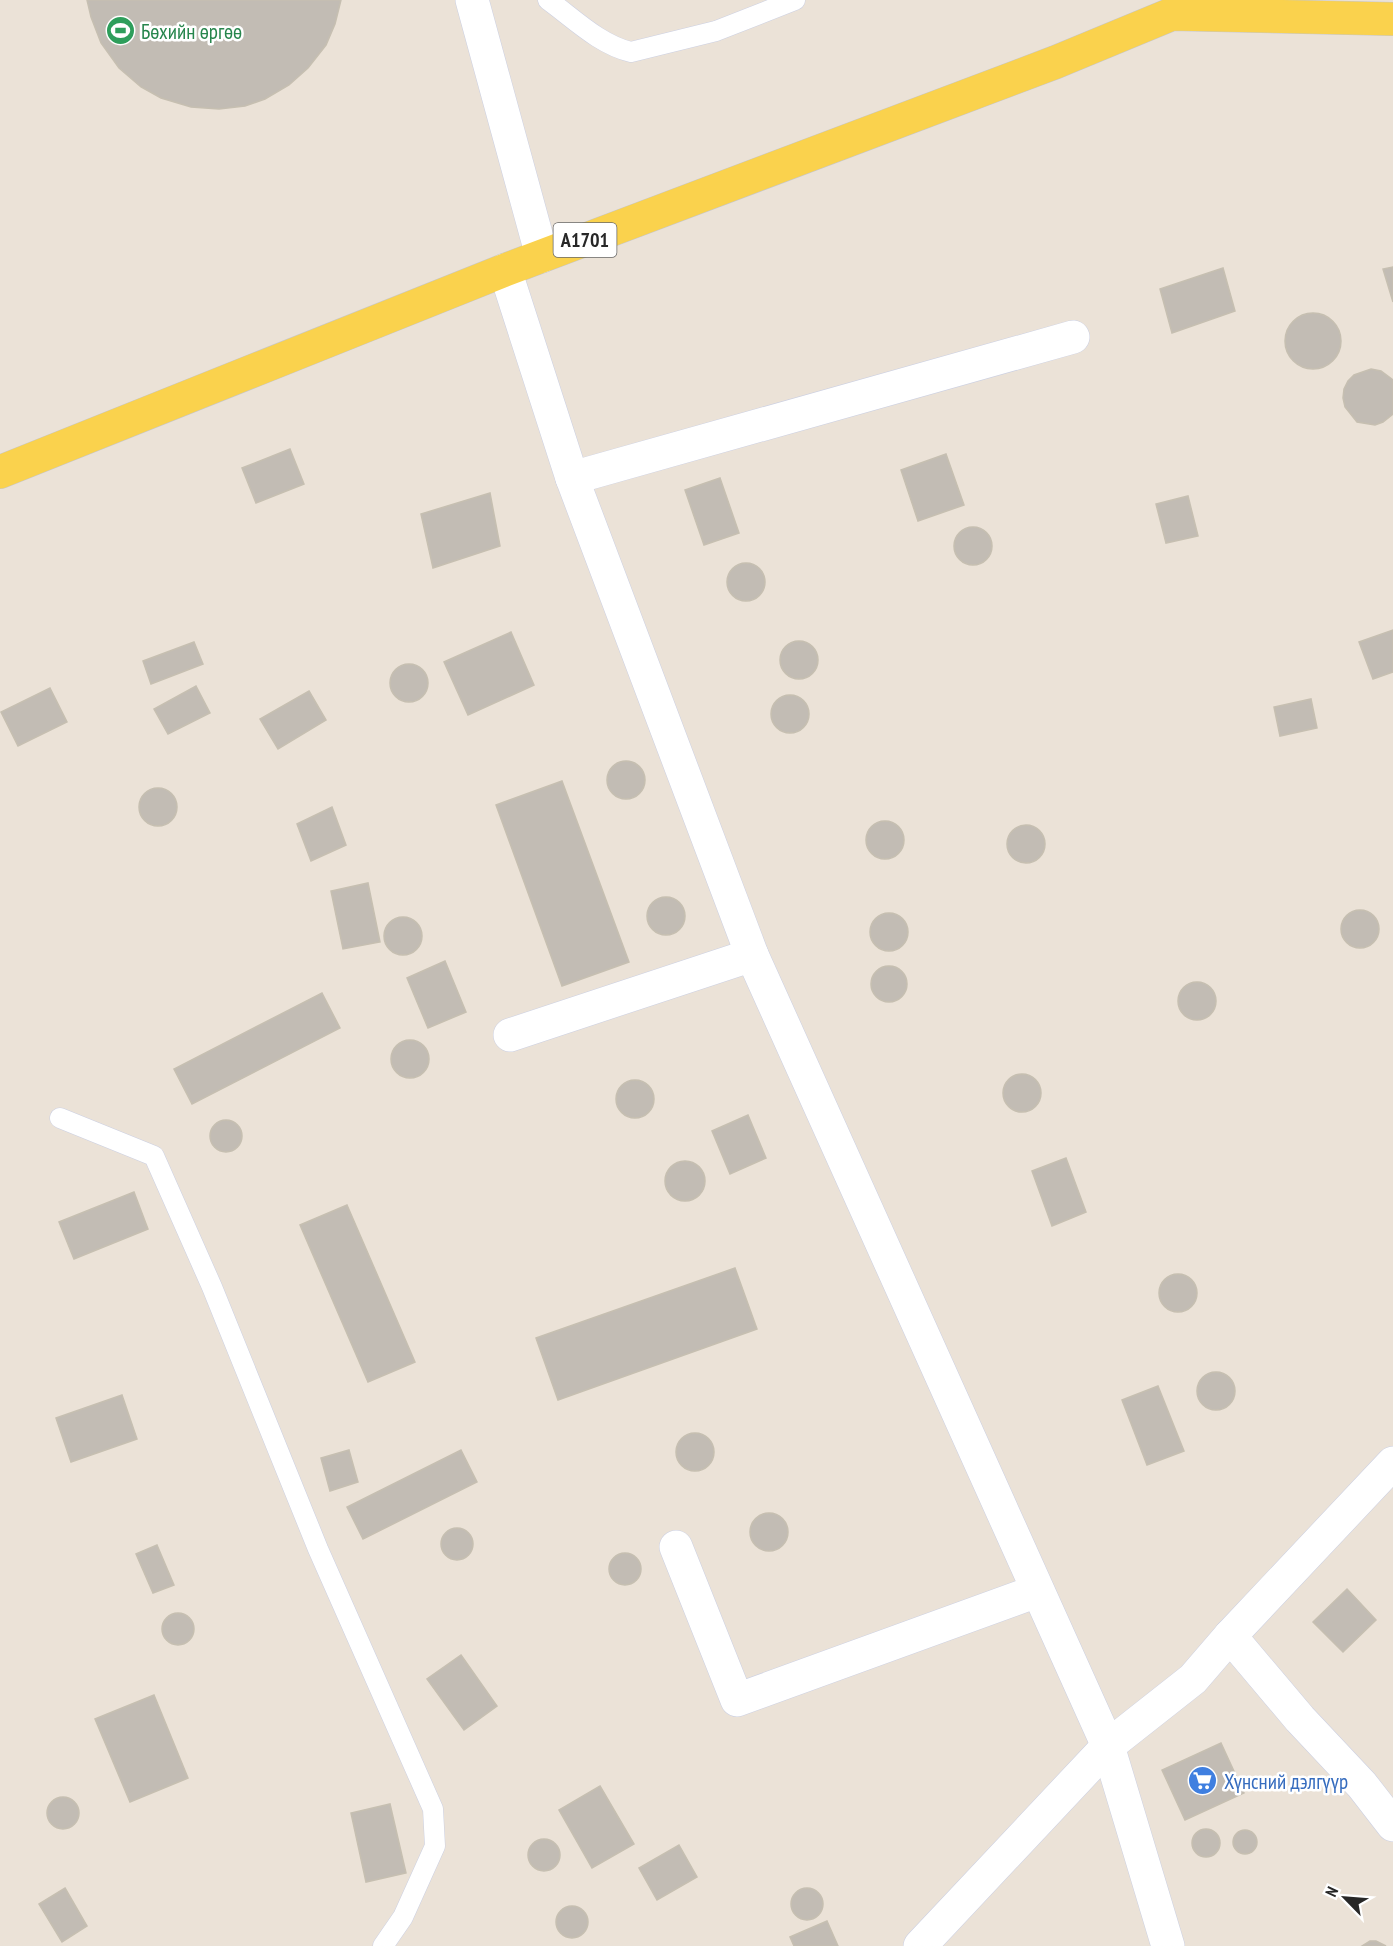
<svg xmlns="http://www.w3.org/2000/svg" width="1393" height="1946" font-family="'PT Sans Narrow',sans-serif">
<style>
.building{fill:#c2bcb4;stroke:#c6bfb1;stroke-width:1.5}
.lines{fill:none;stroke-linecap:round;stroke-linejoin:round}
.lane-casing{stroke:#ccd0e2;stroke-width:21}
.street-casing{stroke:#ccd0e2;stroke-width:34}
.secondary-casing{stroke:#ccd0e2;stroke-width:34}
.primary-casing{stroke:#c7c7c7;stroke-width:34}
.lane{stroke:#fff;stroke-width:20}
.street{stroke:#fff;stroke-width:33}
.secondary{stroke:#fff;stroke-width:33}
.primary{stroke:#fad24d;stroke-width:33}
.labels{text-anchor:middle;dominant-baseline:central;stroke-width:5;stroke-linejoin:round;paint-order:stroke}
.shield{fill:#fff;stroke:#686868;stroke-width:1.5}
.shield-label{font-size:20px;font-weight:bold;fill:#272727}
.leisure-label{font-size:21px;fill:#27864d;stroke:#fff;text-anchor:start}
.shop-label{font-size:21px;fill:#366cbe;stroke:#fff;text-anchor:start}
</style>
<rect width="100%" height="100%" fill="#ebe2d7"/>
<g class="building">
<path d="M87,0H341L335,24L326,45L308,68L289,85L265,99L245,106L219,109L191,107L161,98L141,87L119,68L101,43L91,17Z"/>
<path d="M1393,267V302L1383,269Z"/>
<path d="M1223,268L1235,311L1172,333L1160,289Z"/>
<circle cx="1313" cy="341" r="28"/>
<path d="M1371,369L1381,371L1393,380V414L1383,422L1375,425L1357,422L1345,407L1343,398L1344,389L1348,381L1354,375Z"/>
<path d="M290,449L304,484L256,503L242,468Z"/>
<path d="M946,454L964,505L918,521L901,470Z"/>
<path d="M720,478L739,533L704,545L685,490Z"/>
<path d="M490,493L500,546L433,568L421,514Z"/>
<path d="M1188,496L1198,536L1166,543L1156,504Z"/>
<circle cx="973" cy="546" r="19"/>
<circle cx="746" cy="582" r="19"/>
<path d="M1393,630V672L1373,679L1359,642Z"/>
<path d="M511,632L534,685L468,715L444,662Z"/>
<circle cx="799" cy="660" r="19"/>
<path d="M194,642L203,664L151,684L143,661Z"/>
<circle cx="409" cy="683" r="19"/>
<path d="M196,686L210,713L168,734L154,709Z"/>
<path d="M50,688L67,722L18,746L1,712Z"/>
<path d="M309,691L326,720L278,749L260,719Z"/>
<circle cx="790" cy="714" r="19"/>
<path d="M1311,699L1317,728L1280,736L1274,707Z"/>
<circle cx="626" cy="780" r="19"/>
<path d="M562,781L629,962L562,986L496,805Z"/>
<circle cx="158" cy="807" r="19"/>
<path d="M332,807L346,845L311,861L297,824Z"/>
<circle cx="885" cy="840" r="19"/>
<circle cx="1026" cy="844" r="19"/>
<path d="M368,883L380,942L343,949L331,891Z"/>
<circle cx="666" cy="916" r="19"/>
<circle cx="1360" cy="929" r="19"/>
<circle cx="889" cy="932" r="19"/>
<circle cx="403" cy="936" r="19"/>
<path d="M445,961L466,1012L428,1028L407,978Z"/>
<circle cx="889" cy="984" r="18"/>
<circle cx="1197" cy="1001" r="19"/>
<path d="M322,993L340,1028L192,1104L174,1069Z"/>
<circle cx="410" cy="1059" r="19"/>
<circle cx="1022" cy="1093" r="19"/>
<circle cx="635" cy="1099" r="19"/>
<path d="M748,1115L766,1158L730,1174L712,1131Z"/>
<circle cx="226" cy="1136" r="16"/>
<path d="M1066,1158L1086,1212L1052,1226L1032,1171Z"/>
<circle cx="685" cy="1181" r="20"/>
<path d="M134,1192L148,1229L74,1259L59,1222Z"/>
<path d="M347,1205L415,1362L368,1382L300,1225Z"/>
<path d="M735,1268L757,1329L558,1400L536,1338Z"/>
<circle cx="1178" cy="1293" r="19"/>
<circle cx="1216" cy="1391" r="19"/>
<path d="M1158,1386L1184,1451L1147,1465L1122,1400Z"/>
<path d="M122,1395L137,1439L71,1462L56,1418Z"/>
<circle cx="695" cy="1452" r="19"/>
<path d="M349,1450L358,1482L330,1491L321,1458Z"/>
<path d="M461,1450L477,1482L363,1539L347,1507Z"/>
<circle cx="769" cy="1532" r="19"/>
<circle cx="457" cy="1544" r="16"/>
<path d="M157,1545L174,1585L153,1593L136,1554Z"/>
<circle cx="625" cy="1569" r="16"/>
<path d="M1347,1589L1376,1620L1343,1652L1313,1622Z"/>
<circle cx="178" cy="1629" r="16"/>
<path d="M461,1655L497,1706L464,1730L427,1679Z"/>
<path d="M154,1695L188,1778L130,1802L95,1719Z"/>
<path d="M1221,1743L1244,1793L1185,1820L1162,1770Z"/>
<path d="M600,1786L634,1844L592,1868L559,1810Z"/>
<circle cx="63" cy="1813" r="16"/>
<path d="M390,1804L406,1873L366,1882L351,1813Z"/>
<circle cx="1206" cy="1843" r="14"/>
<circle cx="1245" cy="1842" r="12"/>
<circle cx="544" cy="1855" r="16"/>
<path d="M679,1845L697,1877L657,1900L639,1868Z"/>
<path d="M65,1888L87,1926L62,1942L39,1904Z"/>
<circle cx="807" cy="1904" r="16"/>
<circle cx="572" cy="1922" r="16"/>
<path d="M827,1921L838,1946H794L790,1937Z"/>
<path d="M1370,1941H1376L1386,1946H1362Z"/>
</g>
<g class="lines">
<defs>
<g id="lane">
<path d="M548,0C573,18 600,45 631,52L716,31L795,0"/>
<path d="M60,1118L154,1156L212,1287L318,1549L433,1809L435,1846L403,1917L383,1946"/>
</g>
<g id="street">
<path d="M472,0L542,256"/>
<path d="M572,478L1073,337"/>
<path d="M510,1035L752,955"/>
<path d="M676,1547L737,1700L1037,1591"/>
<path d="M1230,1636L1300,1719L1362,1785L1393,1825"/>
<path d="M920,1946L1108,1746L1193,1679L1230,1636L1393,1463"/>
</g>
<path id="secondary" d="M505,270L572,478L752,955L1108,1746L1168,1946"/>
<path id="primary" d="M0,472L505,270L1056,62L1172,14L1393,19"/>
</defs>
<use href="#lane" class="lane-casing"/>
<use href="#street" class="street-casing"/>
<use href="#secondary" class="secondary-casing"/>
<use href="#primary" class="primary-casing"/>
<use href="#lane" class="lane"/>
<use href="#street" class="street"/>
<use href="#secondary" class="secondary"/>
<use href="#primary" class="primary"/>
</g>
<defs>
<symbol id="stadium-disc" viewBox="-11 -11 22 22"><circle r="9.5" fill="#2e9e5b" stroke="#fff"/><path d="M0-5a6.5 5 0 1 0 0 10a6.5 5 0 1 0 0-10ZM-3.5-1.8h7v3.6h-7Z" fill="#fff"/></symbol>
<symbol id="supermarket-disc" viewBox="-11 -11 22 22"><circle r="9.5" fill="#3f7fe0" stroke="#fff"/><path d="M-6-5.5h2.5l.6 2H6L4.5 2H-2.5L-4.4-4H-6ZM-1.5 3.2a1.3 1.3 0 1 0 .1 0ZM3 3.2a1.3 1.3 0 1 0 .1 0Z" fill="#fff"/></symbol>
</defs>
<g fill-rule="evenodd">
<use href="#stadium-disc" x="104" y="14" width="33" height="33"/>
<use href="#supermarket-disc" x="1186" y="1764" width="33" height="33"/>
</g>
<g class="labels">
<rect class="shield" x="553.5" y="223" width="63" height="34" rx="4.5"/>
<g class="shield-label">
<text x="585" y="240">A1701</text>
</g>
<g class="leisure-label">
<text x="141" y="31">Бөхийн өргөө</text>
</g>
<g class="shop-label">
<text x="1224" y="1781">Хүнсний дэлгүүр</text>
</g>
</g>
<g transform="translate(1345 1898) rotate(295)" stroke="#ffffff" stroke-width="4.5" paint-order="stroke">
<path d="M0-4.5L10 22L0 15L-10 22Z" fill="#272727"/>
<text y="-9" font-size="16" font-weight="bold" text-anchor="middle" fill="#272727">N</text>
</g>
</svg>
